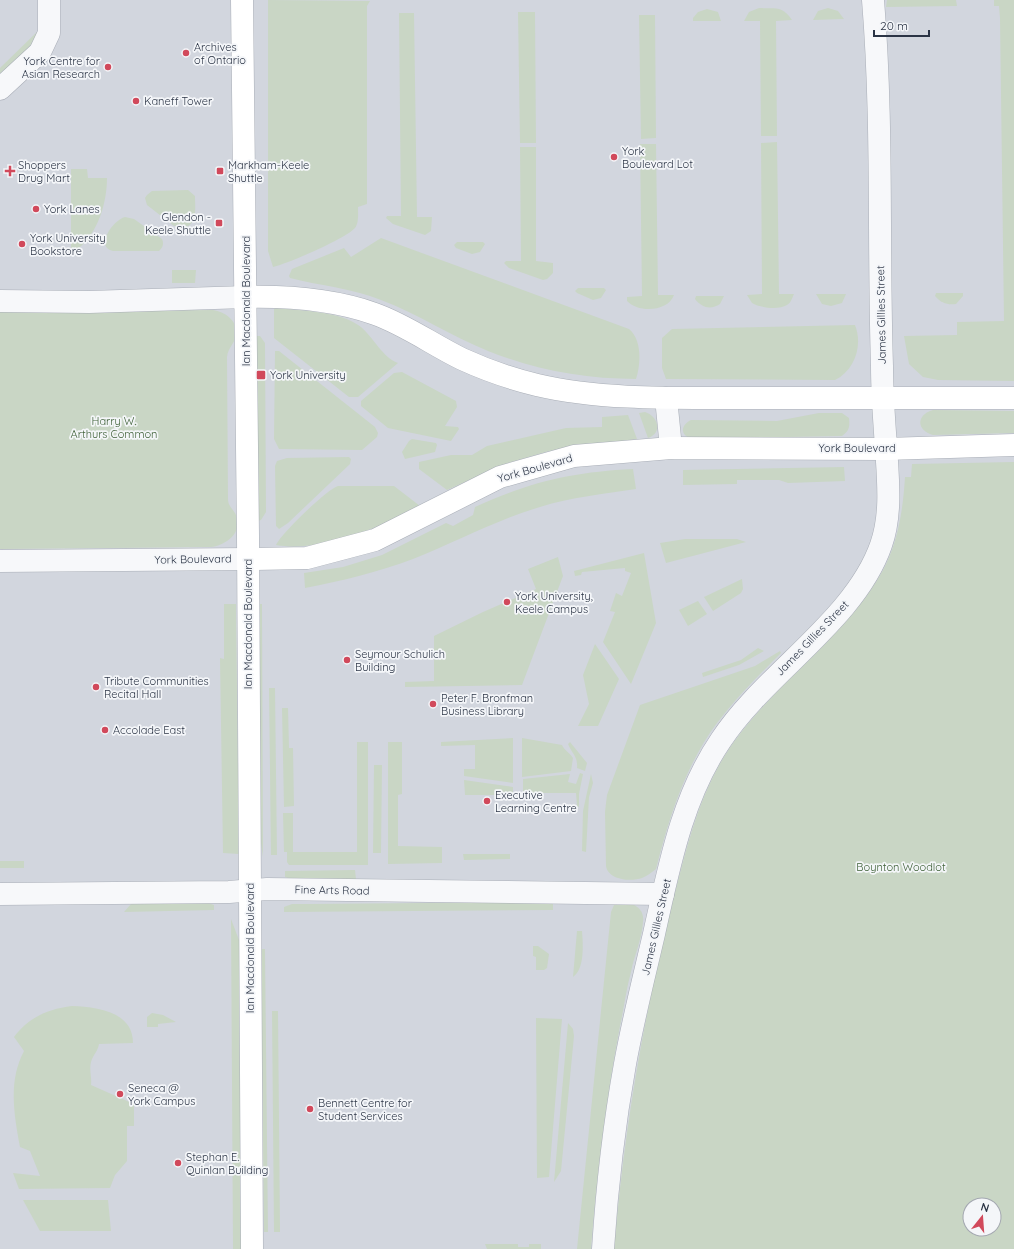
<svg xmlns="http://www.w3.org/2000/svg" width="1014" height="1249" font-family="Quicksand,sans-serif">
<style>
.built{fill:#d2d6de;fill-rule:evenodd}
.green{fill:#c9d6c5;fill-rule:evenodd}
.lines{fill:none;stroke-linecap:round;stroke-linejoin:round}
.street-casing{stroke:#a9aeb7;stroke-width:23}
.secondary-casing{stroke:#a9aeb7;stroke-width:23}
.street{stroke:#f7f8fa;stroke-width:22}
.secondary{stroke:#fff;stroke-width:22}
.poi-dot{fill:#d1495b;stroke:#f4f6f9;stroke-width:1.5}
.labels{text-anchor:middle;dominant-baseline:central;stroke-width:3.5;stroke-linejoin:round;paint-order:stroke}
.poi-label{font-size:11px;fill:#2b3445;stroke:#f4f6f9;text-anchor:start}
.street-label{font-size:11px;fill:#2b3445;stroke:#f4f6f9}
.park-label{font-size:11px;fill:#3f6138;stroke:#f4f6f9}
</style>
<rect width="100%" height="100%" fill="#e4e7ec"/>
<path class="built" d="M0,0H1014V1249H0ZM970,1205H994V1229H970Z"/>
<g class="green">
<path d="M268,0L370,1L367,6V204L358,207C358,213 359,223 355,228C345,239 289,263 273,267L268,251Z"/>
<path d="M887,0H956L957,6L886,7Z"/>
<path d="M994,0H1014V381L938,380L923,377L909,364L904,336L957,335V322L1004,321L1000,18L999,6H994Z"/>
<path d="M759,8C776,9 782,5 792,20L776,21L777,136H761L760,21H744L749,12Z"/>
<path d="M828,8L838,11L844,19L813,20L818,11Z"/>
<path d="M707,9L718,12L721,21H693V18L698,12Z"/>
<path d="M518,12H535L536,143H520Z"/>
<path d="M399,13H414L417,217H432L431,231L425,235L393,224L386,218L387,216H401Z"/>
<path d="M639,15H655L656,138L641,139Z"/>
<path d="M39,30L37,38L0,79V68Z"/>
<path d="M777,142L779,294H794C792,298 791,303 787,305C779,310 760,308 752,303L747,295L762,294L761,143Z"/>
<path d="M640,144H656L658,295H674C668,312 638,313 627,301V297L642,296Z"/>
<path d="M520,147H536V261L553,263V273L547,279L543,280L509,268L504,263L506,261H521Z"/>
<path d="M71,169H87L88,178H107C107,203 98,232 79,248H71Z"/>
<path d="M188,190L195,196C195,208 198,224 184,228L174,226L147,205L145,198L147,195L152,191Z"/>
<path d="M125,217L134,219L162,239C164,244 163,247 159,251H113C94,247 113,220 125,217Z"/>
<path d="M381,238L629,329C642,340 641,363 636,379C584,379 536,370 488,351C451,336 418,314 381,300C352,288 321,286 290,278L289,276L292,269L344,248L351,257Z"/>
<path d="M457,242H483L485,244L480,252L472,254L456,248L454,245Z"/>
<path d="M172,270H196L195,283H172Z"/>
<path d="M578,288H604L606,290L601,298L593,300L577,293L575,291Z"/>
<path d="M936,293H963V296L956,304C947,305 941,303 935,296Z"/>
<path d="M816,294H846L842,303L831,306L822,304Z"/>
<path d="M696,296H724L720,304C711,310 702,308 695,299Z"/>
<path d="M277,308C302,311 341,311 361,327C374,338 382,357 398,363L358,397H349L274,338V309Z"/>
<path d="M213,310C226,312 239,322 236,336C234,344 228,348 227,357L228,499C228,506 233,509 236,515C243,533 226,545 211,547L0,549V312Z"/>
<path d="M855,325C863,345 855,370 835,380L666,379L662,368V338L672,329Z"/>
<path d="M256,336H260L265,343L266,512L261,520L258,521Z"/>
<path d="M275,351H279L375,427L378,433L377,437L362,450L279,449L274,439Z"/>
<path d="M402,372L456,401L457,407L445,426L458,427L459,429L451,441L388,428L361,406V401L394,373Z"/>
<path d="M933,410L1014,411V433L933,435C916,430 916,415 933,410Z"/>
<path d="M645,412C658,416 663,433 648,438L639,413Z"/>
<path d="M819,413H842L849,418C850,427 849,431 842,436L693,439C681,437 679,426 691,420L777,421Z"/>
<path d="M628,415L637,439L549,451L505,464L447,490L419,469V462L451,455H472L487,446L566,428L602,427V417Z"/>
<path d="M412,439L436,443L437,445L435,452L405,459L402,452L409,441Z"/>
<path d="M349,457L351,459L350,464L288,523L279,529L276,526L275,466L277,461L287,458Z"/>
<path d="M1014,462V1249H614C624,1132 643,1018 672,904C684,859 694,813 716,771C757,693 839,648 882,572C898,543 903,510 905,477H911L912,464ZM970,1205H994V1229H970Z"/>
<path d="M844,467L845,481L788,483L779,480H737V484L683,485V470Z"/>
<path d="M633,469L636,489C604,494 571,497 540,507C496,520 456,542 413,559C378,572 342,581 305,588L304,573L343,567L382,555L446,523L453,526L473,515L475,507C529,482 573,472 633,469Z"/>
<path d="M338,486H394L420,506C382,527 320,553 276,545C280,535 327,489 338,486Z"/>
<path d="M685,539H737L746,542L666,563L660,543Z"/>
<path d="M644,553L656,623L631,684L603,642L615,612L610,611L616,593L622,596L631,573L625,571V568L582,572L581,575L575,576L574,571Z"/>
<path d="M558,557L563,576L522,685L405,687V682L434,681V636L483,612L536,589L528,569Z"/>
<path d="M742,579L743,589L741,593L713,611L704,597Z"/>
<path d="M698,601L707,614L688,626L679,610Z"/>
<path d="M224,604H236L239,854L223,853L220,658L224,659Z"/>
<path d="M258,604H262L263,857L261,843Z"/>
<path d="M595,644L619,679L598,726H578L589,704L583,675Z"/>
<path d="M758,648L764,651L739,665L703,677L702,673L741,660Z"/>
<path d="M780,651L781,653C759,675 736,698 717,723C685,766 669,818 656,869C651,873 647,876 642,878C631,882 608,880 606,866L605,812L607,795L640,705L755,666Z"/>
<path d="M269,688H275L277,855H271Z"/>
<path d="M282,708H288L289,748H293L294,806L284,807Z"/>
<path d="M513,738V783L464,776V769H475V745L441,746V742Z"/>
<path d="M522,738L562,745C564,750 570,753 573,758L571,771L522,777Z"/>
<path d="M357,742H368V865H289L287,862V852H284L283,813H293V852H357Z"/>
<path d="M388,742H402V794L398,795V846L442,847V863L388,864Z"/>
<path d="M570,742L587,763L585,771L577,768C578,756 572,754 568,744Z"/>
<path d="M374,765H382L381,853H373Z"/>
<path d="M580,773L583,774L579,794V807L577,806L576,793H532V795H523V779L570,774L568,782L576,784Z"/>
<path d="M591,774L593,783L589,797L586,852L582,851L583,811Z"/>
<path d="M464,780L513,787V795H465Z"/>
<path d="M463,854H510V859L464,860Z"/>
<rect x="0" y="861" width="24" height="7"/>
<path d="M355,870L356,879H291L285,877V871Z"/>
<path d="M548,902L553,904V910L284,912V907L292,904H306Z"/>
<path d="M623,902C634,903 645,909 643,922C642,939 634,956 631,972C626,990 624,1008 620,1026C606,1100 597,1174 591,1249H577L611,912L614,905Z"/>
<path d="M208,903L214,905V910L124,912L131,904Z"/>
<path d="M231,919L239,940L241,1249H233Z"/>
<path d="M577,931H582C583,944 585,969 573,977Z"/>
<path d="M533,946H538L549,954L547,968L544,970H536V957L533,956Z"/>
<path d="M261,949H265L268,1232H264Z"/>
<path d="M72,1006C96,1007 133,1011 133,1043L99,1044C98,1051 93,1055 91,1062C89,1070 92,1078 91,1085L134,1104V1126H127V1161L115,1175L110,1188L19,1189L13,1173L40,1176L30,1151L20,1147C14,1115 8,1081 24,1051L14,1037C29,1017 48,1009 72,1006Z"/>
<path d="M272,1011H278L280,1232H274Z"/>
<path d="M152,1013L163,1015L176,1022L158,1024V1027H147V1017Z"/>
<path d="M536,1018L562,1019L549,1177L537,1178Z"/>
<path d="M568,1023L573,1029L574,1036L561,1171L554,1182Z"/>
<path d="M23,1200H108L111,1231H40Z"/>
<path d="M485,1244H518V1247H529V1244H541V1249H487Z"/>
</g>
<g class="lines">
<defs>
<g id="street">
<path d="M0,89L40,52L49,33V0"/>
<path d="M0,301L89,302L246,297"/>
<path d="M666,398L671,448"/>
<path d="M0,561L248,559"/>
<path d="M0,894L229,892L267,889L663,894"/>
<path d="M603,1249C607,1187 614,1125 625,1064C633,1020 644,977 654,934C669,867 682,797 721,740C765,673 855,620 881,545C892,514 888,479 886,446C884,420 882,393 882,366C878,244 883,122 873,0"/>
</g>
<g id="secondary">
<path d="M242,0L248,536L252,1249"/>
<path d="M246,297C290,296 333,299 375,314C406,325 433,345 462,359C486,370 512,379 537,385C601,400 675,398 741,398C832,398 923,398 1014,398"/>
<path d="M248,559L307,558L375,540L500,477L574,456L671,448L886,449L1014,445"/>
</g>
</defs>
<use href="#street" class="street-casing"/>
<use href="#secondary" class="secondary-casing"/>
<use href="#street" class="street"/>
<use href="#secondary" class="secondary"/>
</g>
<g class="poi-dot">
<circle cx="186" cy="53" r="4"/>
<circle cx="108" cy="67" r="4"/>
<circle cx="136" cy="101" r="4"/>
<circle cx="614" cy="157" r="4"/>
<path d="M8 165h4v4h4v4h-4v4h-4v-4h-4v-4h4z"/>
<rect x="216" y="167" width="8" height="8" rx="2"/>
<circle cx="36" cy="209" r="4"/>
<rect x="215" y="219" width="8" height="8" rx="2"/>
<circle cx="22" cy="244" r="4"/>
<rect x="256" y="370" width="10" height="10" rx="2"/>
<circle cx="507" cy="602" r="4"/>
<circle cx="347" cy="660" r="4"/>
<circle cx="96" cy="687" r="4"/>
<circle cx="433" cy="704" r="4"/>
<circle cx="105" cy="730" r="4"/>
<circle cx="487" cy="801" r="4"/>
<circle cx="120" cy="1094" r="4"/>
<circle cx="310" cy="1109" r="4"/>
<circle cx="178" cy="1163" r="4"/>
</g>
<g class="labels">
<g class="poi-label">
<text x="194" y="47">Archives<tspan x="194" dy="13">of Ontario</tspan></text>
<text x="100" y="61" text-anchor="end">York Centre for<tspan x="100" dy="13">Asian Research</tspan></text>
<text x="144" y="101">Kaneff Tower</text>
<text x="622" y="151">York<tspan x="622" dy="13">Boulevard Lot</tspan></text>
<text x="18" y="165">Shoppers<tspan x="18" dy="13">Drug Mart</tspan></text>
<text x="228" y="165">Markham-Keele<tspan x="228" dy="13">Shuttle</tspan></text>
<text x="44" y="209">York Lanes</text>
<text x="211" y="217" text-anchor="end">Glendon -<tspan x="211" dy="13">Keele Shuttle</tspan></text>
<text x="30" y="238">York University<tspan x="30" dy="13">Bookstore</tspan></text>
<text x="270" y="375">York University</text>
<text x="515" y="596">York University,<tspan x="515" dy="13">Keele Campus</tspan></text>
<text x="355" y="654">Seymour Schulich<tspan x="355" dy="13">Building</tspan></text>
<text x="104" y="681">Tribute Communities<tspan x="104" dy="13">Recital Hall</tspan></text>
<text x="441" y="698">Peter F. Bronfman<tspan x="441" dy="13">Business Library</tspan></text>
<text x="113" y="730">Accolade East</text>
<text x="495" y="795">Executive<tspan x="495" dy="13">Learning Centre</tspan></text>
<text x="128" y="1088">Seneca @<tspan x="128" dy="13">York Campus</tspan></text>
<text x="318" y="1103">Bennett Centre for<tspan x="318" dy="13">Student Services</tspan></text>
<text x="186" y="1157">Stephan E.<tspan x="186" dy="13">Quinlan Building</tspan></text>
</g>
<g class="street-label">
<text transform="translate(246 301) rotate(-90)">Ian Macdonald Boulevard</text>
<text transform="translate(881 315) rotate(-91)">James Gillies Street</text>
<text x="857" y="448">York Boulevard</text>
<text transform="translate(535 468) rotate(-16)">York Boulevard</text>
<text transform="translate(193 559) rotate(-1)">York Boulevard</text>
<text transform="translate(248 624) rotate(-90)">Ian Macdonald Boulevard</text>
<text transform="translate(812 638) rotate(-46)">James Gillies Street</text>
<text transform="translate(332 890) rotate(1)">Fine Arts Road</text>
<text transform="translate(656 927) rotate(-77)">James Gillies Street</text>
<text transform="translate(250 948) rotate(-90)">Ian Macdonald Boulevard</text>
</g>
<g class="park-label">
<text x="114" y="421">Harry W.<tspan x="114" dy="13">Arthurs Common</tspan></text>
<text x="901" y="867">Boynton Woodlot</text>
</g>
</g>
<g transform="translate(982 1217) rotate(17)"><circle r="19" fill="#f4f6f9" stroke="#a4a8b1"/>
<path d="M0-3L7 15L0 10L-7 15Z" fill="#d1495b"/>
<text y="-6" font-size="11" font-weight="bold" text-anchor="middle" fill="#2b3445">N</text>
</g>
<path d="M874 30v6h55v-6" fill="none" stroke="#2b3445" stroke-width="2"/>
<text x="880" y="30" font-size="12" fill="#2b3445" stroke="#f4f6f9" stroke-width="3" paint-order="stroke">20 m</text>
</svg>
